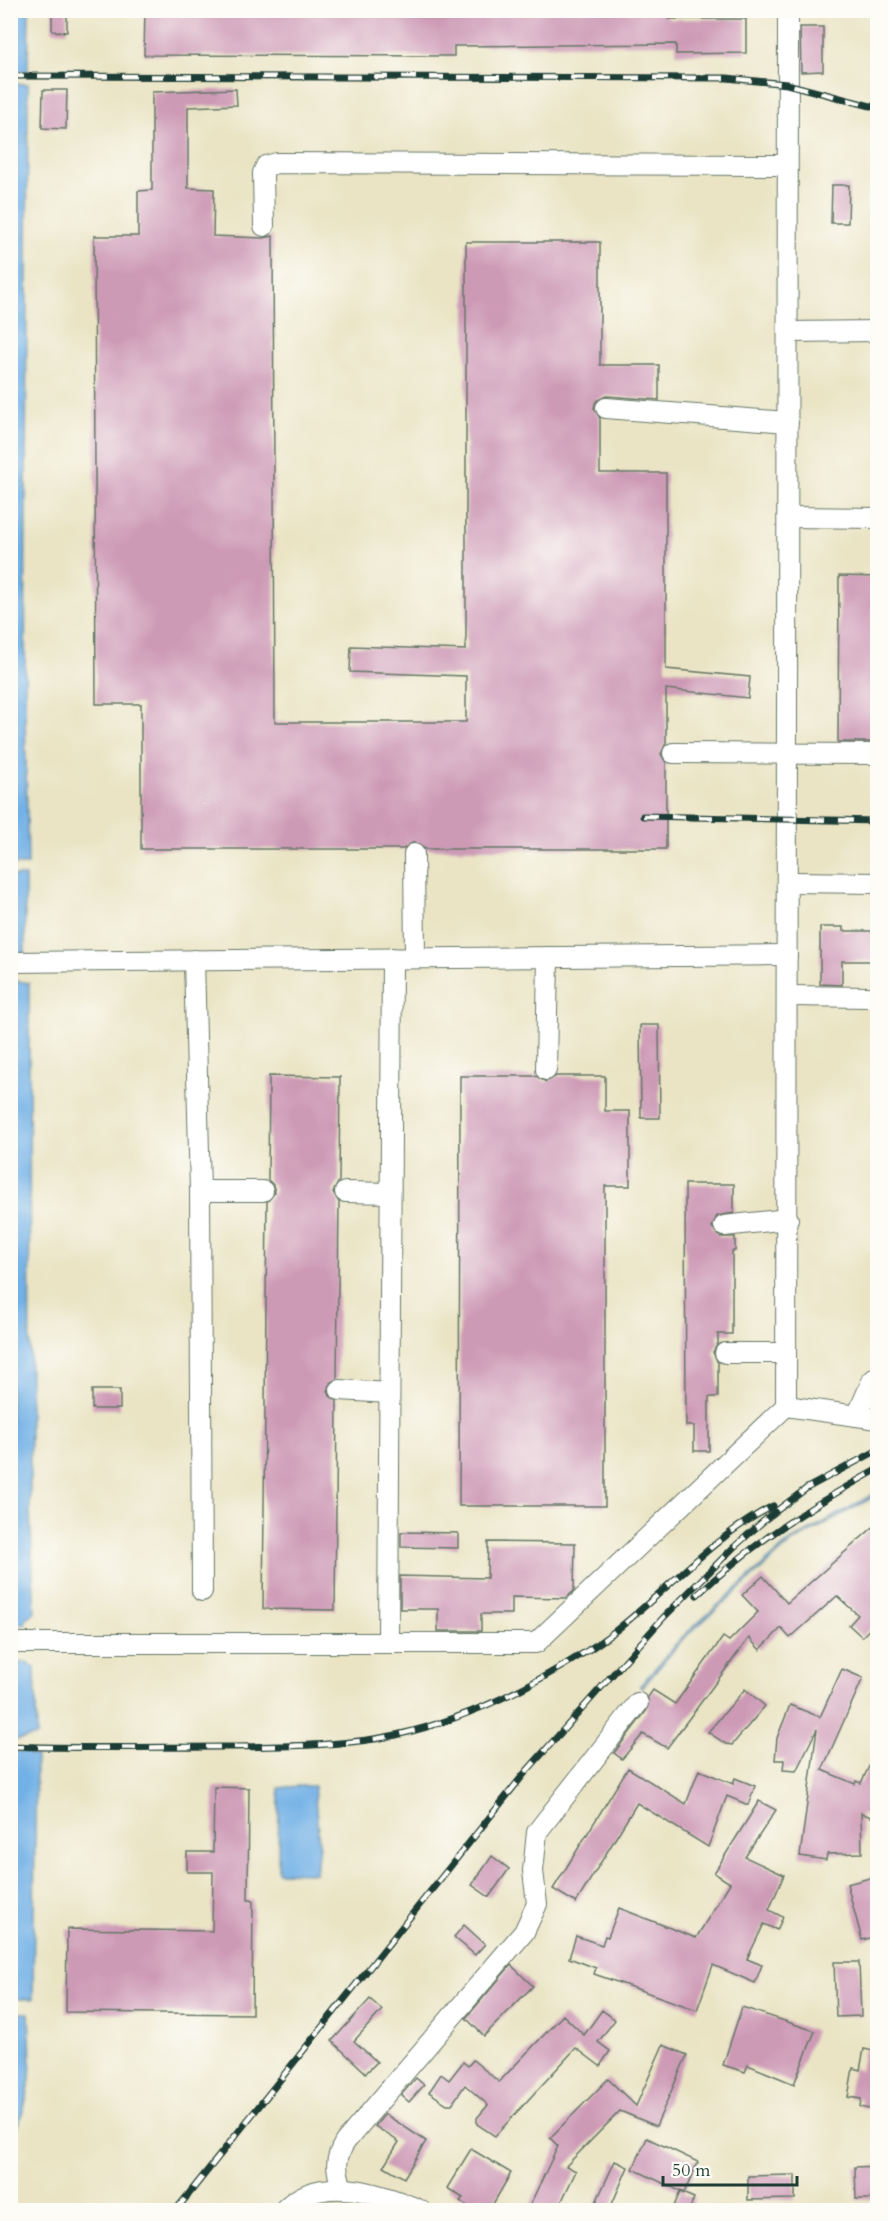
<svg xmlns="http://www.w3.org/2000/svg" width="888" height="2221" font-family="Cardo,serif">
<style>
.green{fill:#b1cb71;stroke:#688452;stroke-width:1.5}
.water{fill:#72b1e6;stroke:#48778d;stroke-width:1.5}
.building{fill:#cd9ab6}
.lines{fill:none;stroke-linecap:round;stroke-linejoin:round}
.minor-casing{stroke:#667767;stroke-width:22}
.minor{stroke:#fff;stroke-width:20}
.rail-casing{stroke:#1f3d34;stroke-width:7}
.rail{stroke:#fdfcf7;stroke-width:4.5;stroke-dasharray:14;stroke-linecap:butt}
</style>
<rect width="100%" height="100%" fill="#fdfcf7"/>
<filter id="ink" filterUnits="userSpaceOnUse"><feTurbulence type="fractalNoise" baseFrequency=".0167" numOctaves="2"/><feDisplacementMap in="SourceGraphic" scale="12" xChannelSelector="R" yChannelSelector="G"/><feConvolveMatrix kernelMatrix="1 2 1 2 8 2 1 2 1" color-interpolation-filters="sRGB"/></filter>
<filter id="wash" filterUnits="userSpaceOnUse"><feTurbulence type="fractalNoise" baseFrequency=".008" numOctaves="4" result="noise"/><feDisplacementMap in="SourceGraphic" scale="24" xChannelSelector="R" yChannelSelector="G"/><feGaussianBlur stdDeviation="1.35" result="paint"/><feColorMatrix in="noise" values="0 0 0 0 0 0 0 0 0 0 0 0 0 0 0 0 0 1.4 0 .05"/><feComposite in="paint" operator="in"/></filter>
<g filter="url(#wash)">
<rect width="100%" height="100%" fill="#eae4c5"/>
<path class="green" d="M345,2195L401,2210L338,2204L312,2210H296L308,2203Z"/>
<g class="water">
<path d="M10,11H29L28,71H11Z"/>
<path d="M11,83L28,84L25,712L28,865H14L10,861Z"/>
<rect x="11" y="876" width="14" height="78"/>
<path d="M12,980L29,983L30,1511L35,1612L26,1618L25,1624H13L10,1622Z"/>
<path d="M877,1492V1495L791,1543L682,1640L642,1688L640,1686L681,1638L789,1542Z"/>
<path d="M27,1662L35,1668L37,1736L12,1741L11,1663Z"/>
<path d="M11,1752H29V1755L36,1756L33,1999H11Z"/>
<path d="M298,1786H314L319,1843L316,1873L278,1872L279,1788Z"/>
<path d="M11,2013H29C31,2065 36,2091 11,2138Z"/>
</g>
<g id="blocks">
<g class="building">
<path d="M52,10H67V32L52,31Z"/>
<path d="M145,10H667L668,19H746V53L676,54V44L454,46V56L144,55Z"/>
<path d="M800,27H823V71L801,72Z"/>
<path d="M236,89L237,105L188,107V188L214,189L213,236L264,238L273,236L275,722H466V676L350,672L351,646L466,650V242H600V365H659V400L606,396L596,401L594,408L600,418V473H666V669L750,677L748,698L666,689V743L661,754L666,763V849H425L414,842L403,849H141V704H96L94,236H138V191L152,190V92Z"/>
<path d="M43,90H67L66,129L42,128Z"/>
<path d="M832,185H849L848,223H831Z"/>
<path d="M839,576L878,577V742H838Z"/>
<path d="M820,927H843V931H878V961H842V985L820,984Z"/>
<path d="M640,1025H659L660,1118H641Z"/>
<path d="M269,1076L340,1077L339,1181L333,1192L339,1202L337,1379L330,1383L328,1390L330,1396L337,1401L335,1610L263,1609L267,1202L275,1192L273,1185L268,1180Z"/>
<path d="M460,1076H536L546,1082L556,1076H605V1111H630V1186H605V1506H459Z"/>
<path d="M685,1184H734V1213L717,1216L712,1227L720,1237H735V1251H732V1334H718V1343L713,1352L718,1363V1397H709V1451H694V1426H686Z"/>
<rect x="92" y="1390" width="28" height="19"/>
<path d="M878,1523V1620L862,1637L849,1625L858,1615L837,1596L790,1638L781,1628L760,1650L749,1638L667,1748L643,1734L622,1759L614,1753L647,1710L648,1697L653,1690L675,1704L723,1637L729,1641L758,1612L742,1595L763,1576L787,1603Z"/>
<path d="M401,1532L458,1533V1548L401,1547Z"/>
<path d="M488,1542L575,1543L574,1591L566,1598L512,1597V1614H481V1631H438V1609H400V1576L487,1578Z"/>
<path d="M842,1669L863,1678L822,1770L855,1784L856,1781L861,1783L878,1748V1820L861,1813L862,1853L827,1854L826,1860L800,1856L817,1729L796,1771L783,1770L784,1760H775L777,1738L790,1705L820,1717Z"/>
<path d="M745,1689L765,1706L732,1745L726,1744L708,1732Z"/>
<path d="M628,1768L686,1804L699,1770L733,1784L735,1778L755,1786L748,1805L727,1796L708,1847L637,1803L576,1903L553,1889Z"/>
<path d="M214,1787L249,1788L248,1900H253L252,2014L66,2012L67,1929L212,1931L213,1872H187V1852H213Z"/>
<path d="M759,1801L776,1810L745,1857L784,1875L769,1910L783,1917L777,1930L764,1924L747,1959L762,1965L755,1983L713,1965L697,2010L594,1974L596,1968L569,1958L576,1936L602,1945L605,1936L608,1937L619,1908L696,1938L730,1883L714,1873Z"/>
<path d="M492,1856L509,1869L489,1897L472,1885Z"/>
<path d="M874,1877L878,1889V1936L862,1940L847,1884Z"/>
<path d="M464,1925L485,1944L475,1955L454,1937Z"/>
<path d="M834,1962H859L861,2016L836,2017Z"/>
<path d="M511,1965L533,1986L484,2036L466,2018Z"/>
<path d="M370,1999L382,2010L354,2041L377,2062L366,2073L332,2041Z"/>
<path d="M742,2007L815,2031L794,2084L748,2065L745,2072L723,2065Z"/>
<path d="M602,2010L615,2020L598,2042L610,2051L600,2066L576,2048L495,2136L477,2124V2118L488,2105L465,2085L452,2104H447L429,2092L441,2074L449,2080L463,2062L468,2066L473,2060L499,2082L563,2015L584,2035Z"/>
<path d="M663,2045L687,2055L656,2126L620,2111L566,2166L576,2171L557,2211H527L558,2146L550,2138L608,2079L636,2106Z"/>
<path d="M864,2049L878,2052V2111L860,2107L861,2099L848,2097L853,2068L860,2070Z"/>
<path d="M416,2078L424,2085L409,2102L401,2095Z"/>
<path d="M385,2114L426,2141L404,2178L384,2166L399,2142L375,2126Z"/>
<path d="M647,2138L698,2162L684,2193L633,2169Z"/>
<path d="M471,2149L511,2173L489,2211H475L460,2201L463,2198L447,2188Z"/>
<path d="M615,2161L628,2167L609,2211H592Z"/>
<path d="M878,2166V2199H856L855,2167Z"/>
<path d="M795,2175V2199L748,2200V2176Z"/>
<path d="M680,2192L694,2198L689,2211H672Z"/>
</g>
</g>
</g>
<g filter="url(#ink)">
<use href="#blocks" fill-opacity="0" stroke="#667767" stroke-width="1.5"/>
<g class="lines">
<defs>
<g id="minor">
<path d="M264,226L263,173L266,166L277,163L786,165"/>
<path d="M788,332L878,331"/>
<path d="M606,408L788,422"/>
<path d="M788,517L878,518"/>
<path d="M673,753L878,754"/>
<path d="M414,854L415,958"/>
<path d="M788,882L878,883"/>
<path d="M194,960L200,1191L202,1591"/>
<path d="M10,962L787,955"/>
<path d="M788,996L869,997"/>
<path d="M546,1070L548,957"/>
<path d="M200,1191H263"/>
<path d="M345,1192L390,1193"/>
<path d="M724,1226L788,1219"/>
<path d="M725,1353H786"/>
<path d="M340,1390L389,1393"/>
<path d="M786,1406L878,1419"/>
<path d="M857,1416L872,1381L878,1376"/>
<path d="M388,1642L392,958"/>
<path d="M10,1643H536L786,1406L788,10"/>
<path d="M342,2189C336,2169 334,2160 345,2142L524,1932L537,1904L533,1871L537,1832L638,1703"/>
<path d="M284,2210C320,2172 380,2193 420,2210"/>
</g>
</defs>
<use href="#minor" class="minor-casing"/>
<use href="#minor" class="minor"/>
<defs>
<g id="rail">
<path d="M10,76L727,78L787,84L878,108"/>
<path d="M643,816L878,821"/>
<path d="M697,1595C755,1541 808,1508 878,1469"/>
<path d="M10,1746C82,1749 153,1747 224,1747C281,1746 340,1747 396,1735C464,1720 529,1688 587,1651C653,1609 703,1541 773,1506"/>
<path d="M176,2210L524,1774L663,1618L733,1548L767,1518L807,1488L878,1450"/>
</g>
</defs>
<use href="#rail" class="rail-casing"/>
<use href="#rail" class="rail"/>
</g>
</g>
<rect width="888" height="2221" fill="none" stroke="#fdfcf7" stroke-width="36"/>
<path d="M663 2176v9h134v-9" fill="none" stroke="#1f3d34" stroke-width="3"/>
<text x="672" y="2176" font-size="18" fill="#1f3d34" stroke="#fdfcf7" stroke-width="4.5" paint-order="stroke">50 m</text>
</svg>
